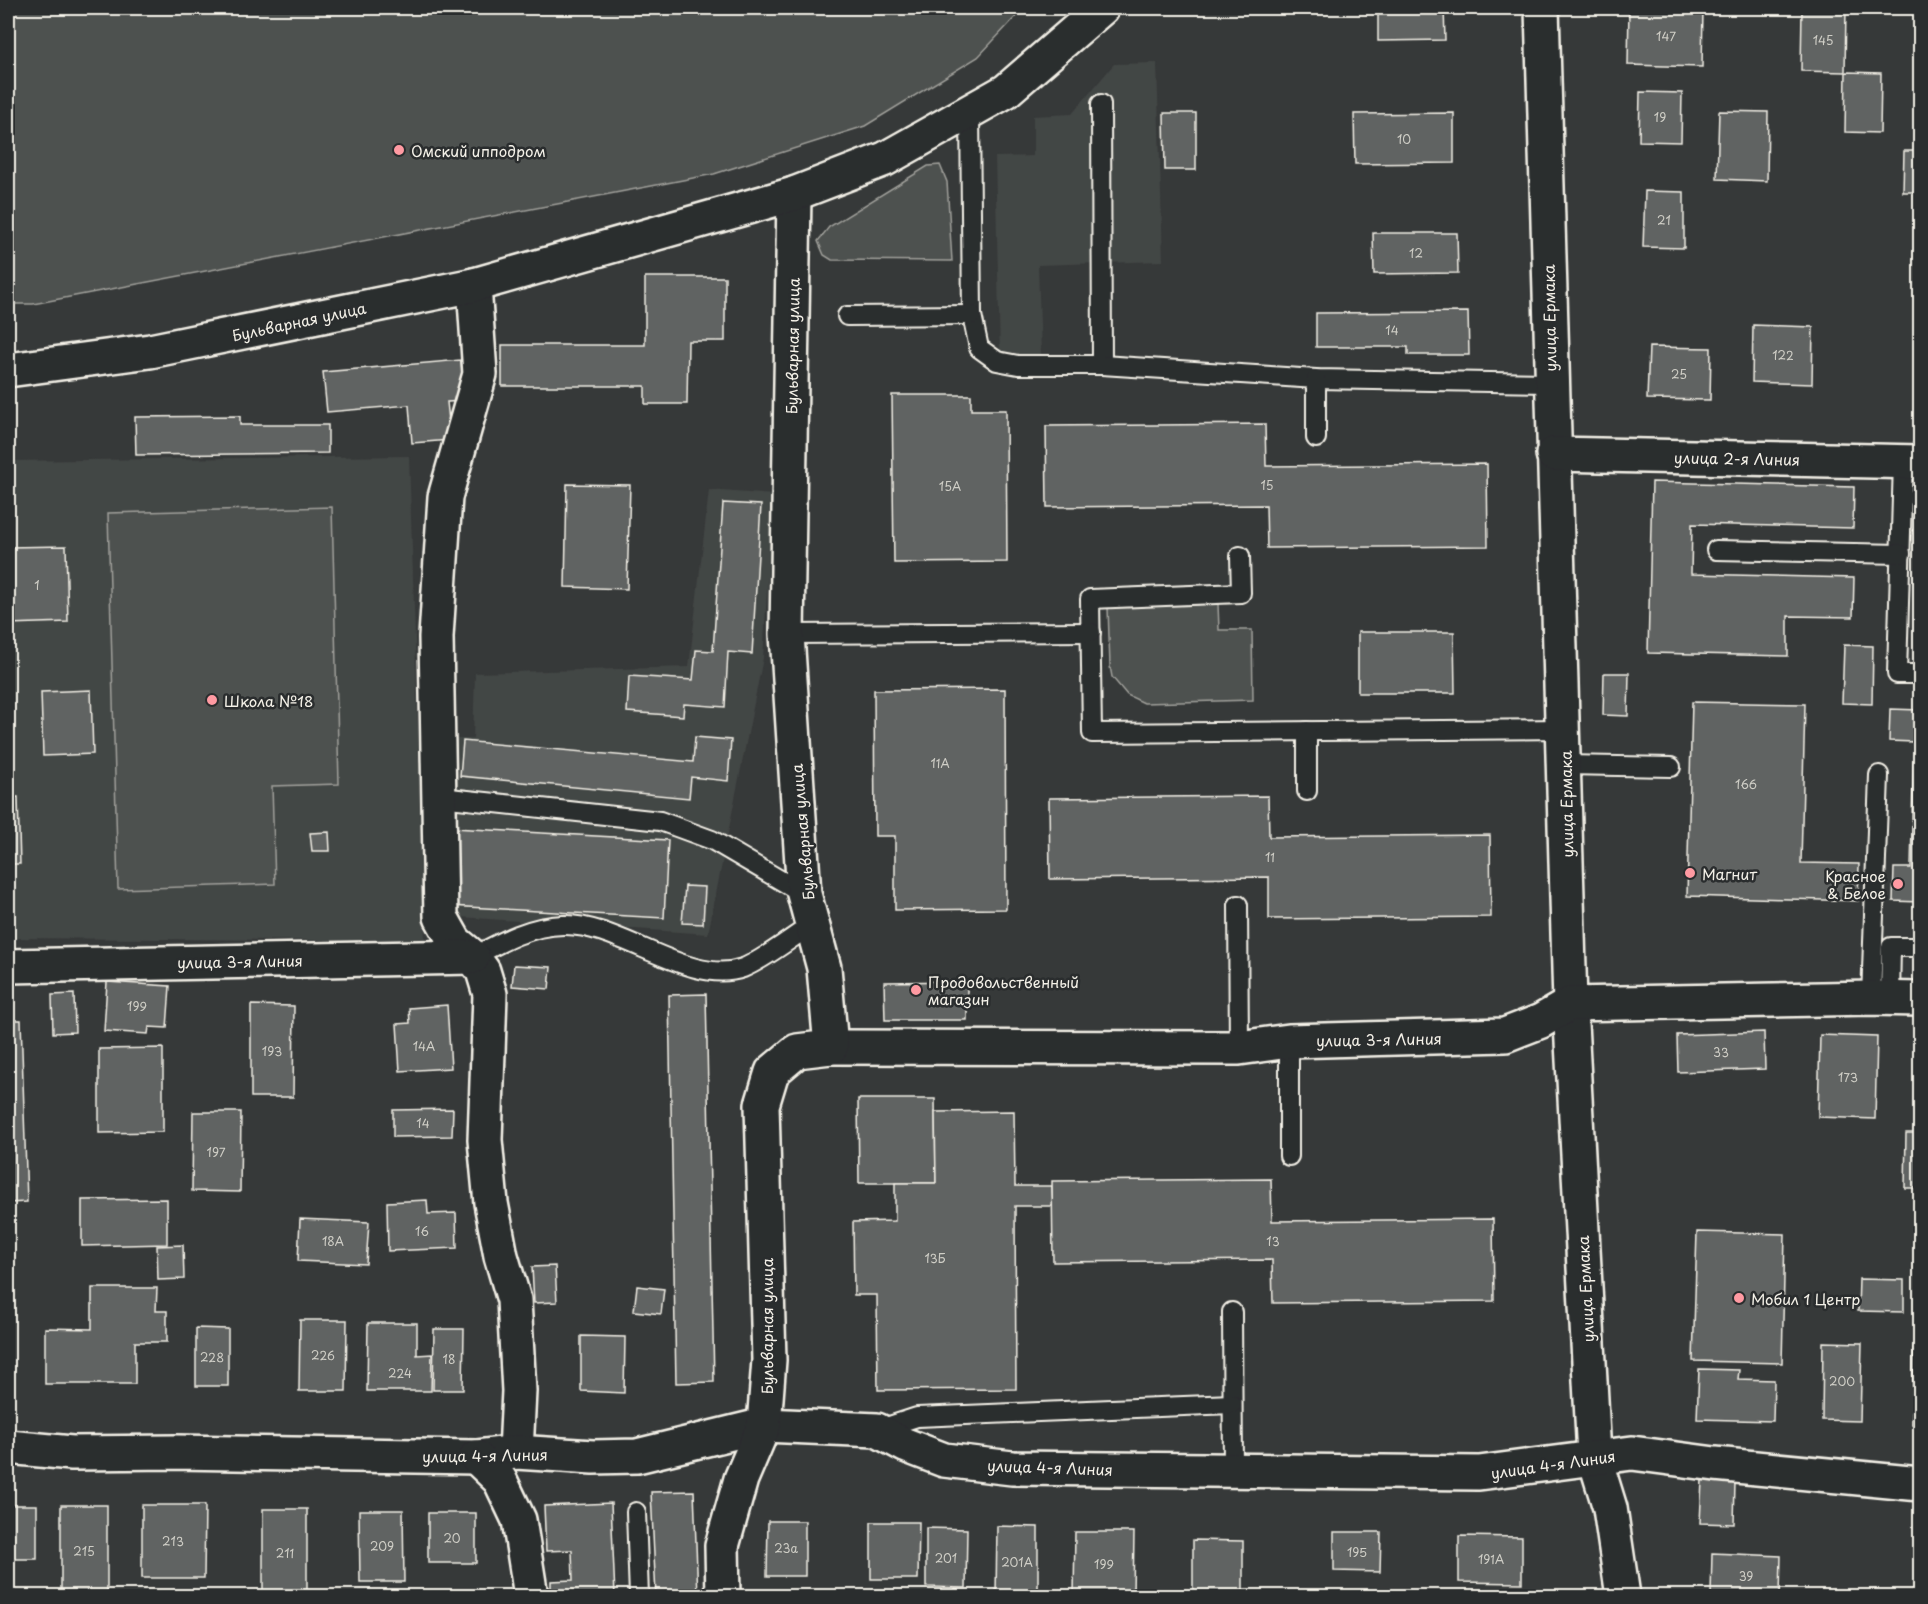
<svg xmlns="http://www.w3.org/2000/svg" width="1928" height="1604" font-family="'Playpen Sans',sans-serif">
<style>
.built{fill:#434645}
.green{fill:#4e514f;stroke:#a1a19c;stroke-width:1.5}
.building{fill:#616362;stroke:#f4f1e8;stroke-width:1.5}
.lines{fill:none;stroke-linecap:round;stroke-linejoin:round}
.service-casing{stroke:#f4f1e8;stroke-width:22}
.minor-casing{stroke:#f4f1e8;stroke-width:38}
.secondary-casing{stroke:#f4f1e8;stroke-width:38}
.service{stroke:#2a2d2e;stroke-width:18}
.minor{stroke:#2a2d2e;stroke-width:33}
.secondary{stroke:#2a2d2e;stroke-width:33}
.poi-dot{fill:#ff9aa2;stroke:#2a2d2e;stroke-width:2}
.labels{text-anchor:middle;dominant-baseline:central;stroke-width:5;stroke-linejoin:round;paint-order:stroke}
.number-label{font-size:12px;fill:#cfcec6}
.poi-label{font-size:15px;fill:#f4f1e8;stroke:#2a2d2e;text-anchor:start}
.street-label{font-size:15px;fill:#f4f1e8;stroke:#2a2d2e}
</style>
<rect width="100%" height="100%" fill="#363939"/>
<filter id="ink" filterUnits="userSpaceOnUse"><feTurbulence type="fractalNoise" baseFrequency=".0167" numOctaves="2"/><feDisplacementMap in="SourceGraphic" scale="12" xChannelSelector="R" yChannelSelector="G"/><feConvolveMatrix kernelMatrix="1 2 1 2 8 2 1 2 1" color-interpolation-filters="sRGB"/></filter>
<g filter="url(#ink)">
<g class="built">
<path d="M1157,63L1163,261L1038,265L1041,354L1000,355L995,157L1033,156V116L1072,114L1114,64Z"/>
<path d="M409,456L425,941L8,938V461Z"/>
<path d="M709,490L773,495L763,658L708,934L446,916L449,739H473L475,673L689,667Z"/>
</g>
<g class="green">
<path d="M8,8H1024L978,57L865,126L714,174L33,304H8Z"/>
<path d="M940,165L947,182L952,261L832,260L824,255L818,241L829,227L928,166Z"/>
<path d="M332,507L339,784L272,786L275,884L118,889L108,513Z"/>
<path d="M1218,604L1219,630H1252L1253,700L1144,703L1127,695L1112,677L1110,666L1108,607Z"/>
</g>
<g class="building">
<path d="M1378,8H1444L1445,40L1378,41Z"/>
<path d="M1629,8H1703L1702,67L1628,65Z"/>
<path d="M1802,8H1846L1845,72L1801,71Z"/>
<path d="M1846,72L1881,73L1880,133L1845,132Z"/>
<path d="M1640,92L1682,93L1681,142L1639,141Z"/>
<path d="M1719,111L1768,112L1767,181L1717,179Z"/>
<path d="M1164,113H1196V170H1165Z"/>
<path d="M1454,113V163L1355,164L1354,114Z"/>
<path d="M1904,151H1920V192H1903Z"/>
<path d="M1645,191L1684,192V248L1643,247Z"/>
<path d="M1373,233H1457L1458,273L1374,274Z"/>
<path d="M645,277H725V341H688L687,404H645V386H502V345H645Z"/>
<path d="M1468,312L1469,355H1408V347H1316V313Z"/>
<path d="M1753,325L1813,327L1812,384L1752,382Z"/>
<path d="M1649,347L1711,348L1710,400L1647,399Z"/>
<path d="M461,360L465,401L447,402L451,440L412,443L409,405L327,412L323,372Z"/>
<path d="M892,395H971V410H1006L1007,562L894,563Z"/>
<path d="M240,416V425H328V453L136,455L135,417Z"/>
<path d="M1265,424L1266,466L1487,464L1488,546L1267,548L1266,505L1047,507L1046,426Z"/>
<path d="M1652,482L1854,487L1853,528L1692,524L1691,574L1854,578L1853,617L1788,616V656L1648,653Z"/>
<path d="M567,484L630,485L627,589L565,587Z"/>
<path d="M723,503L761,505L752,654L728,652L725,707L684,704L683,716L627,712L629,676L693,680L696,650L713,651Z"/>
<path d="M66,546L68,622L8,624V547Z"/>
<path d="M1358,632H1454L1455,693H1358Z"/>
<path d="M1844,645L1873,646L1872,704L1842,703Z"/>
<path d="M1604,673H1629L1628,716L1603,715Z"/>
<path d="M1005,689L1006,909L895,910V836H875L874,690Z"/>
<path d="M91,690L93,754L43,756L41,692Z"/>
<path d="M1692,702L1805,704L1801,863L1859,864L1858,901L1687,896Z"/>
<path d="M1890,709L1920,710V902L1893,901L1894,868H1911L1914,742L1889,741Z"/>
<path d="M695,737L731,740L728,781L691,777L689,798L460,776L463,741L693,762Z"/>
<path d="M1268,796L1269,837L1490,835L1491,917L1269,919V877L1050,879L1049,798Z"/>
<path d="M8,797H18L20,864H8Z"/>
<path d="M453,828L668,840L664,918L449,906Z"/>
<path d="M329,832L330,851H312L310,833Z"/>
<path d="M685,886L705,887L703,924L682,923Z"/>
<path d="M514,965L551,967L549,989L512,986Z"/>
<path d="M8,981H12L13,1017H8Z"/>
<path d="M967,981V1020H885L884,982Z"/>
<path d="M107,982L170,986L167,1028L149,1027L148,1034L104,1031Z"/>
<path d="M74,994L75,1032L53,1033L52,995Z"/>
<path d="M706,994L714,1382L676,1383L669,995Z"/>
<path d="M251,1005L294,1006L293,1097H251Z"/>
<path d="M447,1005L451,1068L400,1071L397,1024L410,1023L409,1008Z"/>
<path d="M8,1020H21L27,1202L8,1203Z"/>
<path d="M1764,1032L1765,1069L1678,1072L1677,1035Z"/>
<path d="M1820,1035L1877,1037L1875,1119L1818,1117Z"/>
<path d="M163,1048V1132L99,1133V1049Z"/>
<path d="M858,1099H935L936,1183H859Z"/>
<path d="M453,1109L452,1136L393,1137V1110Z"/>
<path d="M1014,1111L1015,1186H1052L1053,1206H1015L1016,1389L878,1390L877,1295H854L853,1222L895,1221V1183H936L935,1112Z"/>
<path d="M193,1112H241L240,1192L192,1191Z"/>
<path d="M1906,1133H1920V1188H1905Z"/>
<path d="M1271,1179L1272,1221L1493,1219L1494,1301L1273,1303L1272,1260L1053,1262L1052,1181Z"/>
<path d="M167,1199V1244L82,1246V1200Z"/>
<path d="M427,1200L428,1214L456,1213L457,1248L388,1251L387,1202Z"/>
<path d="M300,1219L369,1222L366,1264L298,1261Z"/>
<path d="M1697,1232L1785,1234L1782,1363L1693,1361Z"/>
<path d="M183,1245L184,1279L158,1280L157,1246Z"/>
<path d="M555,1266L557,1302L534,1303L532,1267Z"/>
<path d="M1859,1279L1904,1280V1312L1858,1311Z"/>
<path d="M637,1286L664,1289L661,1314L634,1311Z"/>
<path d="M92,1288H157L156,1311H167V1342H135V1384H45V1328L92,1329Z"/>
<path d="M300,1320H347L346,1391H299Z"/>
<path d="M368,1323H417V1355L432,1354L431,1391H367Z"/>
<path d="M196,1328L228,1329V1386H196Z"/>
<path d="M434,1329H464L463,1390H433Z"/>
<path d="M1914,1329H1920V1424H1912Z"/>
<path d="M581,1336L625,1337L624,1393L581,1391Z"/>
<path d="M1823,1342L1862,1343L1860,1421L1822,1420Z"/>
<path d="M1699,1369L1739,1370L1738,1379L1774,1380L1773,1421L1697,1419Z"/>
<path d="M1702,1480L1735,1482L1734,1524L1700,1523Z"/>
<path d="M694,1491L698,1596H656L651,1492Z"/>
<path d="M611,1503L615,1596H551V1581L573,1580L572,1550L546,1551L544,1506Z"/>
<rect x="8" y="1505" width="29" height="54"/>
<rect x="61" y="1505" width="46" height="91"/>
<path d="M142,1505H205L204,1578H142Z"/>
<rect x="263" y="1509" width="44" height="87"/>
<path d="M359,1510H403L404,1582H360Z"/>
<rect x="428" y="1513" width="48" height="50"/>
<path d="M768,1521H805V1576H767Z"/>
<path d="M871,1522H919L918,1579H871Z"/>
<path d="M997,1526L1038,1527V1596H996Z"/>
<path d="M926,1528L967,1529L966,1588L926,1587Z"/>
<path d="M1075,1532H1134L1133,1596H1074Z"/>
<path d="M1334,1532H1381L1380,1572L1334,1571Z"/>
<path d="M1459,1536L1522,1537V1583L1459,1582Z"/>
<path d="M1193,1540L1243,1541V1596H1193Z"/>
<path d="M1712,1553L1781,1556L1780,1596H1711Z"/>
</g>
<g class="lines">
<defs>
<g id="service">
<path d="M1101,104L1102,365"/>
<path d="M970,111L972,315L979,348L997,361L1018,365H1102L1316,379L1550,383"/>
<path d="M847,316L972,315"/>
<path d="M1316,379V438"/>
<path d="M1903,461L1897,674H1920"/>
<path d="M1716,550L1901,554"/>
<path d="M1240,556L1241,593L1090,599L1092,733L1564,729"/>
<path d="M787,634L1091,632"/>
<path d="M1307,731V791"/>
<path d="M1565,765L1671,767"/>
<path d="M440,797L660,821L712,840L804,894"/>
<path d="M1238,905L1239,1048"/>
<path d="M473,957C501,942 529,926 563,925C620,923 689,987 743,968C762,961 794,936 813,924"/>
<path d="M1871,998L1879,775"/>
<path d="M1890,998L1891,947H1920"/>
<path d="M1289,1041V1156"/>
<path d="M1232,1312L1233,1471"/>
<path d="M877,1430L917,1417L1232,1404"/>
<path d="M636,1512L639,1596"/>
</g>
<g id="minor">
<path d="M1542,8L1570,1004L1594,1456L1610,1508L1623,1596"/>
<path d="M474,285L480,374L445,497L436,637L441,917L455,942L473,957L483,971L490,994L485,1140L491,1203L501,1256L514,1300L519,1391L516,1452"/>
<path d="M1553,454L1920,462"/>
<path d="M8,966L473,957"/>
<path d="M831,1047L1239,1048L1289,1041L1505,1035L1541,1021L1570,1004L1871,998L1920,999"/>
<path d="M8,1447L72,1453L176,1452L476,1457L516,1452L593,1457L637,1456L764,1425L877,1430L905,1445L944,1460L1012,1468L1479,1473L1632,1453L1715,1464L1920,1484"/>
<path d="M476,1457L500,1480L519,1520L531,1596"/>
<path d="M723,1596L722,1546L741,1479L764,1425L769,1360L762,1105L772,1072L797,1051L831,1047L824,968L804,894L787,634L794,194"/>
</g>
<path id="secondary" d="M8,370L150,351L474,285L794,194L885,159L1006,91L1102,8"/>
</defs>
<use href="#service" class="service-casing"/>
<use href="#minor" class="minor-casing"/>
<use href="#secondary" class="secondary-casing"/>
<use href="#service" class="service"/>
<use href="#minor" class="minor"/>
<use href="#secondary" class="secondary"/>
</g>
</g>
<g class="poi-dot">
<circle cx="399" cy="150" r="6"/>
<circle cx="212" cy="700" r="6"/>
<circle cx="1690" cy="873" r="6"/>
<circle cx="1898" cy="884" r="6"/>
<circle cx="916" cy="990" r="6"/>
<circle cx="1739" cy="1298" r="6"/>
</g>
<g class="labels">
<g class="number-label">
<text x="1666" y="36">147</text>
<text x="1823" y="40">145</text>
<text x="1660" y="117">19</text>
<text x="1404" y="139">10</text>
<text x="1664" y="220">21</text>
<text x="1416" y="253">12</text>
<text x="1392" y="330">14</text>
<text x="1783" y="355">122</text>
<text x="1679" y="374">25</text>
<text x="1267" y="485">15</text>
<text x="950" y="486">15А</text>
<text x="37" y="585">1</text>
<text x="940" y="763">11А</text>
<text x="1746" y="784">166</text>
<text x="1270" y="857">11</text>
<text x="137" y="1006">199</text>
<text x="424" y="1046">14А</text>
<text x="272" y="1051">193</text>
<text x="1721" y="1052">33</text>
<text x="1848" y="1077">173</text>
<text x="423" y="1123">14</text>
<text x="216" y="1152">197</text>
<text x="422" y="1231">16</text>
<text x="333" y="1241">18А</text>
<text x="1273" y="1241">13</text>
<text x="935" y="1258">13Б</text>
<text x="323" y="1355">226</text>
<text x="212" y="1357">228</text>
<text x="449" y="1359">18</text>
<text x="400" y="1373">224</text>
<text x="1842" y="1381">200</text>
<text x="452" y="1538">20</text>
<text x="173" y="1541">213</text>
<text x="382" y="1546">209</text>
<text x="786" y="1548">23a</text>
<text x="84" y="1551">215</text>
<text x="1357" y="1552">195</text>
<text x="285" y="1553">211</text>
<text x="946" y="1558">201</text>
<text x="1491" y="1559">191А</text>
<text x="1017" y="1562">201А</text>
<text x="1104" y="1564">199</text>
<text x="1746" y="1576">39</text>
</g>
<g class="poi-label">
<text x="411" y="150">Омский ипподром</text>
<text x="224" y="700">Школа №18</text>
<text x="1702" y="873">Магнит</text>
<text x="1886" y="875" text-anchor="end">Красное<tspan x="1886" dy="17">&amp; Белое</tspan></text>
<text x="928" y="981">Продовольственный<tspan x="928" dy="17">магазин</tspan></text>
<text x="1751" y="1298">Мобил 1 Центр</text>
</g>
<g class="street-label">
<text transform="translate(1549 318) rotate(-91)">улица Ермака</text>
<text transform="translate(299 321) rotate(-12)">Бульварная улица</text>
<text transform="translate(792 346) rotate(-89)">Бульварная улица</text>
<text transform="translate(1737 458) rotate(1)">улица 2-я Линия</text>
<text transform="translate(1566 804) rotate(-91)">улица Ермака</text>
<text transform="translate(802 832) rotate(-95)">Бульварная улица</text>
<text transform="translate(240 961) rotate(-1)">улица 3-я Линия</text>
<text transform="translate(1379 1039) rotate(-1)">улица 3-я Линия</text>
<text transform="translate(1585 1289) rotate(-93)">улица Ермака</text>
<text transform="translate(766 1326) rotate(-90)">Бульварная улица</text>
<text transform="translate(485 1455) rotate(-1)">улица 4-я Линия</text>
<text transform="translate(1553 1464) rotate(-8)">улица 4-я Линия</text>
<text transform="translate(1050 1467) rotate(2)">улица 4-я Линия</text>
</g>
</g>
<rect width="1928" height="1604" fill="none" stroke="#2a2d2e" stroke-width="30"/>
<rect x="15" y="15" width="1898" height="1574" fill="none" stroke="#f4f1e8" stroke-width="2" filter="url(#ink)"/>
</svg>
